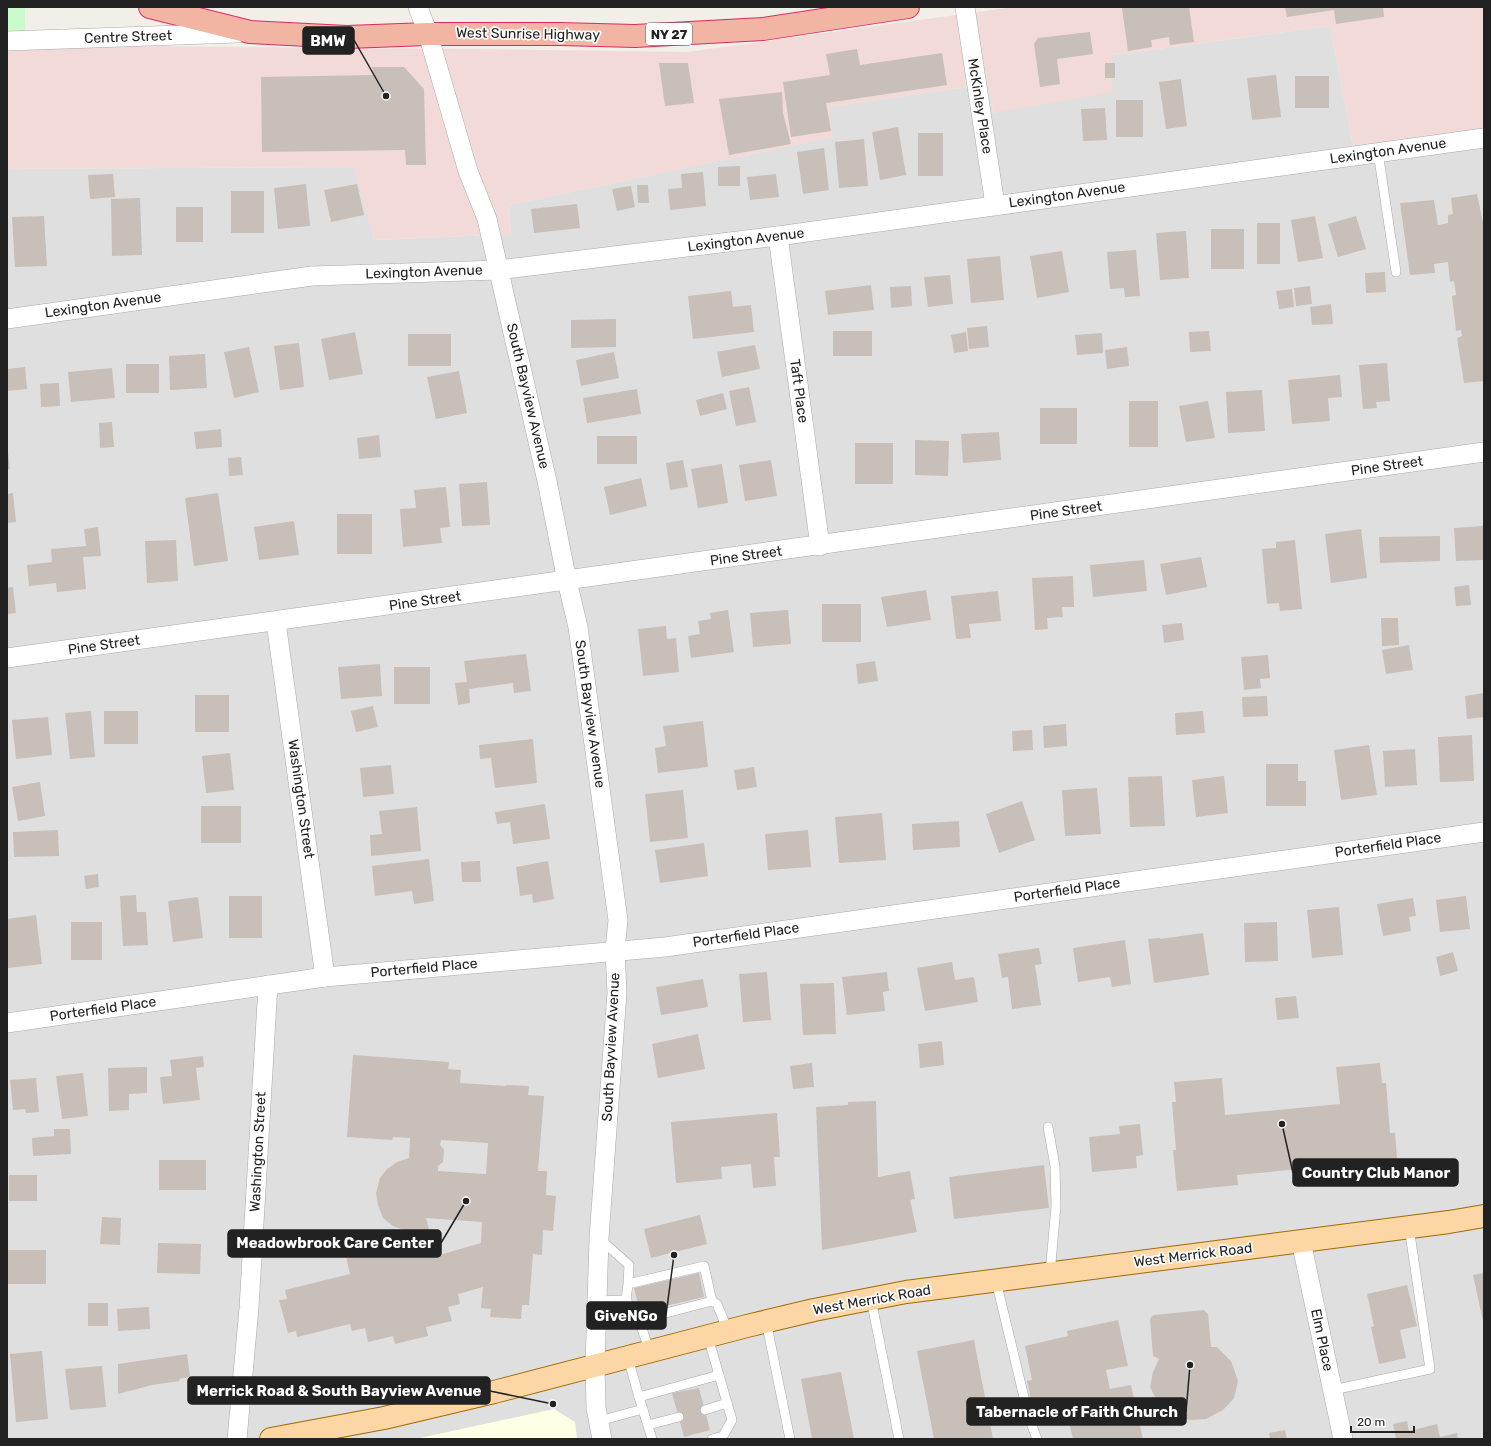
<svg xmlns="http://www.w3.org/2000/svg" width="1491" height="1446" font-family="Rubik,sans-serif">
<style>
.residential{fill:#e0dfdf}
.commercial{fill:#f2dad9}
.education{fill:#ffffe5}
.park{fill:#c8facc}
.building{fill:#c7bfb8;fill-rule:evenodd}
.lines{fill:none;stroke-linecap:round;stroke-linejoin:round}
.service-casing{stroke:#a9a9a9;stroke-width:10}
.minor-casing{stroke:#a9a9a9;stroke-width:20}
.primary-casing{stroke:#a06b00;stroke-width:24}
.trunk-casing{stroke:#dc2a67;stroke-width:24}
.service{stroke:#fff;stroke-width:9}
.minor{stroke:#fff;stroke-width:19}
.primary{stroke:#fcd6a4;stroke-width:22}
.trunk{stroke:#f2b4a3;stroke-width:22}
.labels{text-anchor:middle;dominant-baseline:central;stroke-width:3.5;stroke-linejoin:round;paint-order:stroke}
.shield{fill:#fff;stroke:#646464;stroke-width:1}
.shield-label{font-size:13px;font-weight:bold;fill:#222}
.street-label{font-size:14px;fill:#222;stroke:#fff}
.leader{fill:none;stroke:#222;stroke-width:1.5}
.callout-dot{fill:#222;stroke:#fff;stroke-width:1.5}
.callout{fill:#222;stroke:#222;stroke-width:1.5}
.callout-label{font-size:15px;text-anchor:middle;font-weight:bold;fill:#fff}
</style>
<rect width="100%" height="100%" fill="#f2efe9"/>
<path class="residential" d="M1330,26L1353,146L1484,131V1439H7V169L355,167L374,240L511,234L509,205L832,137L828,107L989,84L993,113L1112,55Z"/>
<path class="commercial" d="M1014,7H1484V131L1353,146L1330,26L1112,55V92L993,113L989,84L829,107L833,137L509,205L511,234L374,240L354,167L7,169V45L466,49L687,52Z"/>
<path class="education" d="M554,1409L575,1422L577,1439H415Z"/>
<rect class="park" x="7" y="7" width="18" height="34"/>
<g class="building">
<path d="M1126,7H1189L1194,42L1170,45L1169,37L1151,40L1152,47L1128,51L1122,8Z"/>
<path d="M1285,7H1383L1384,17L1336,24L1334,10L1287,17Z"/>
<path d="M1090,32L1093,54L1057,59L1060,84L1040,87L1034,44L1038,38Z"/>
<path d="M857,49L860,65L942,53L947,85L826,103L831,131L791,137L783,82L830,75L826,54Z"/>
<path d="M659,63H688L694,103L665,106Z"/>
<rect x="1105" y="63" width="10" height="15"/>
<path d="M372,67H404L424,89L426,165H406L405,150L262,152L261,77L373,75Z"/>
<path d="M1276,75L1281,117L1252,120L1247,78Z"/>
<rect x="1295" y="76" width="34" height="32"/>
<path d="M1181,79L1187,126L1166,129L1159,82Z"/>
<path d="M782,92L783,113L791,144L729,155L719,99Z"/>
<rect x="1116" y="100" width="27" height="37"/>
<path d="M1105,108L1107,140L1083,141L1081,109Z"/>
<path d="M898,127L906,175L880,180L872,132Z"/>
<rect x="918" y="133" width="25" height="43"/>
<path d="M864,139L868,186L839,188L835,142Z"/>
<path d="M824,148L829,190L803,194L797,152Z"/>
<path d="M740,166V186H718V167Z"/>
<path d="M703,172L706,206L670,210L668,189L682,188L681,174Z"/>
<path d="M113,174L115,197L90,199L88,175Z"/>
<path d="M776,174L779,197L750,200L747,177Z"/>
<path d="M306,184L310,226L278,229L274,188Z"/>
<path d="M357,184L364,215L331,222L324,190Z"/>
<path d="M637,185H648L649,203H638Z"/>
<path d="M631,186L635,207L617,211L612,189Z"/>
<rect x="231" y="191" width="33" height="42"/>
<path d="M1477,194L1484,227V381L1464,383L1457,338L1462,336L1461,330L1456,331L1452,296L1456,295L1454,281L1450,282L1448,262L1434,264L1435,273L1410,275L1400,203L1434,200L1438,225L1448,223V215L1453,214L1451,198Z"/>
<path d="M140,198L142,255L112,256L111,199Z"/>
<path d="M577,204L580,228L534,233L531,209Z"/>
<rect x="176" y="207" width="27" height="35"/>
<path d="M44,216L47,266L15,267L12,217Z"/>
<path d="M1315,216L1323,258L1298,262L1291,220Z"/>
<path d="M1356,216L1366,249L1338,257L1328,224Z"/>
<rect x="1257" y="223" width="23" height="41"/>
<rect x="1211" y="229" width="33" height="40"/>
<path d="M1186,231L1189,278L1160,280L1156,233Z"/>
<path d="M1136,250L1140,296L1125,297L1124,288L1110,289L1107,252Z"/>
<path d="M1062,251L1069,292L1037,298L1030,256Z"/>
<path d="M1000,256L1004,300L971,303L967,259Z"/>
<path d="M1385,272L1386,292L1366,293L1365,273Z"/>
<path d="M950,275L953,304L928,307L924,277Z"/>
<path d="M871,285L874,310L828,315L825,291Z"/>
<path d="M911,286L912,306L891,308L890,287Z"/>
<path d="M1310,286L1312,304L1296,306L1294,288Z"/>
<path d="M1292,289L1294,307L1279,309L1276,291Z"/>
<path d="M731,291L733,307L751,305L754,332L693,339L688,296Z"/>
<path d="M1331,304L1333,324L1312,325L1310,307Z"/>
<path d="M616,319V347L571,348V320Z"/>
<path d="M987,326L989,347L969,349L967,328Z"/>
<rect x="833" y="331" width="39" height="25"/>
<path d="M1209,331L1211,351L1190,352L1189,332Z"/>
<path d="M355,332L363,374L329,380L321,339Z"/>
<path d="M966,332L968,351L954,353L951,335Z"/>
<path d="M1102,333L1103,353L1077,355L1075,335Z"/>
<rect x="408" y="334" width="43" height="32"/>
<path d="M299,343L304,387L280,390L274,346Z"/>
<path d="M755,345L760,369L722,377L717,352Z"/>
<path d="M249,347L259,392L234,398L224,352Z"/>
<path d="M1127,347L1129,366L1107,369L1105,350Z"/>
<path d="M614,352L619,378L581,386L576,360Z"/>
<path d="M205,354L207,388L170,390L169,356Z"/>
<path d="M1387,363L1390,401L1376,402L1377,408L1363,409L1359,365Z"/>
<rect x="126" y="364" width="33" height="29"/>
<path d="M25,367L27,389L7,391V369Z"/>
<path d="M112,368L115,398L71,402L68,372Z"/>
<path d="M459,371L467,413L436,419L427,377Z"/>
<path d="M1340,375L1342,397L1328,398L1330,421L1292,424L1288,380Z"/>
<path d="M59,383L60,406L41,407L40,384Z"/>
<path d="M749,387L756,422L736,426L729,391Z"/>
<path d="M637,389L641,414L587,423L583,398Z"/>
<path d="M1262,390L1265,431L1228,433L1226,392Z"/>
<path d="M723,393L727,409L700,416L696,400Z"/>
<rect x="1129" y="401" width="29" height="46"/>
<path d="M1208,401L1215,438L1186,442L1179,406Z"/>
<rect x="1040" y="408" width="37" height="36"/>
<path d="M112,422L114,447L100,448L99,423Z"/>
<path d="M221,429L222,447L196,449L194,432Z"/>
<path d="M999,432L1001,460L963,463L961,434Z"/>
<path d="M379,435L381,457L359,459L357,438Z"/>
<rect x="597" y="436" width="40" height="28"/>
<path d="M915,440L949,441L948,476L915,475Z"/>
<rect x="855" y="443" width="38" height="41"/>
<path d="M7,452H8L10,469L7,470Z"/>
<path d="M241,457L243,475L229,476L228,458Z"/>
<path d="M683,460L688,487L670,490L666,463Z"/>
<path d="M771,460L777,496L745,501L739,465Z"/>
<path d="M722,464L728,503L698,508L691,469Z"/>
<path d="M641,478L647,506L610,515L604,487Z"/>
<path d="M487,482L490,525L462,526L459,484Z"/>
<path d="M446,487L450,527L440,528L442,543L403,547L400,509L416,508L414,490Z"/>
<path d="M13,493L16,522L7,523V494Z"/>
<path d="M218,493L228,561L194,566L185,498Z"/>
<rect x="337" y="514" width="35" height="40"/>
<path d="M294,521L299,555L259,560L254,527Z"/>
<path d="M1483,526L1484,560L1456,561L1454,528Z"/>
<path d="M98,527L101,556L83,557L86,589L57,592L56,583L29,586L27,565L52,562L51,549L86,546L84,529Z"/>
<path d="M1361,529L1367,578L1331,583L1325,534Z"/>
<path d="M1440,536V561L1380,563L1379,537Z"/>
<path d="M176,540L178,581L147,583L145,541Z"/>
<path d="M1295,540L1302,609L1280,611L1279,603L1267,604L1262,549L1276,548V542Z"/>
<path d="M1201,557L1207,587L1166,595L1160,564Z"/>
<path d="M1144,560L1147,591L1093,597L1090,565Z"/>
<path d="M1073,576L1074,607H1062L1063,617L1047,618L1048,629L1035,630L1032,578Z"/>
<path d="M1469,585L1471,605L1456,606L1454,587Z"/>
<path d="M13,587L16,613L7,614V588Z"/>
<path d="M926,590L931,620L887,627L881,597Z"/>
<path d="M998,591L1001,621L969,624L971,638L956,639L951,596Z"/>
<rect x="822" y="604" width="39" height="38"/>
<path d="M728,610L734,652L691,658L688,636L700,634L698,621L711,619L710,613Z"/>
<path d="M788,610L791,644L753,647L750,613Z"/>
<path d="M1381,618H1398L1399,645L1382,646Z"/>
<path d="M1182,623L1184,640L1164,643L1162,625Z"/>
<path d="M666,626L667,639L676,638L679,672L643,676L638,629Z"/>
<path d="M1409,645L1413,670L1386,674L1382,650Z"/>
<path d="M526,654L531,691L514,693L513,683L469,689L470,703L458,705L455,683L467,682L464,661Z"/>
<path d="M1268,655L1270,678L1260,679L1261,688L1244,690L1241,657Z"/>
<path d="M875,661L878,681L858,684L856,664Z"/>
<path d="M380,664L382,696L341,699L338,667Z"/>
<rect x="394" y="667" width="36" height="37"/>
<path d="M1484,693V717L1467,719L1465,696Z"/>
<rect x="195" y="695" width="34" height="37"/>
<path d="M1267,696L1268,716L1243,717L1242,697Z"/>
<path d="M373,706L378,727L356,732L351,711Z"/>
<path d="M91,711L95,757L70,759L65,713Z"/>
<rect x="104" y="711" width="34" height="33"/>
<path d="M1203,711L1205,733L1176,735L1175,713Z"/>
<path d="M48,717L52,755L16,759L12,720Z"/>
<path d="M703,721L708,767L658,773L655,748L666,746L663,726Z"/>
<path d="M1066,724L1067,746L1044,748L1043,726Z"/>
<path d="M1032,730L1033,750L1013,751L1012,731Z"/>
<path d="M1472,735L1474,781L1440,782L1438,737Z"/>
<path d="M533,739L537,783L495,788L491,758L480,759L479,745Z"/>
<path d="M1369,745L1377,795L1341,800L1334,750Z"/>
<path d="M1415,749L1417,785L1385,787L1383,751Z"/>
<path d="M230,753L234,790L206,793L202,756Z"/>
<path d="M1266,764H1298V781H1306V806H1266Z"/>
<path d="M391,765L394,794L363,797L360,768Z"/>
<path d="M754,767L757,787L737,790L734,770Z"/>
<path d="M1162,776L1165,826L1130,827L1128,777Z"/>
<path d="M1224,776L1228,813L1196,817L1192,780Z"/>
<path d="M40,782L45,816L18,821L12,787Z"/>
<path d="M1097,788L1101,834L1065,836L1062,790Z"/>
<path d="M683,790L688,838L650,842L645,794Z"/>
<path d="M1022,801L1035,840L999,853L986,814Z"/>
<path d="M545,804L550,839L513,844L510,822L497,824L495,812Z"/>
<rect x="201" y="806" width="40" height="37"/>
<path d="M417,807L421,851L371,856L370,835L382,834L379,811Z"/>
<path d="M882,813L886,860L839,863L835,817Z"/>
<path d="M959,821L960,847L913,850L912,824Z"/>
<path d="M58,830L59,856L14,857L13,832Z"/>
<path d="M808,830L811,867L768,870L765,834Z"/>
<path d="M704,843L708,876L660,883L655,850Z"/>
<path d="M429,859L434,901L414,904L412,891L375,896L372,866Z"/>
<path d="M480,861L481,882H462L461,862Z"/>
<path d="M548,861L554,899L533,903L532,894L520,896L516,867Z"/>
<path d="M98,874L99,887L86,889L84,876Z"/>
<path d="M136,895L137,912H146L148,945L123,946L120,896Z"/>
<rect x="229" y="896" width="33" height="42"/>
<path d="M1466,896L1470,929L1440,932L1436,900Z"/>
<path d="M198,897L203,938L173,942L168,901Z"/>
<path d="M1413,898L1416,916L1409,917L1411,931L1383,936L1377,904Z"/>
<path d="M1339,907L1343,955L1312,958L1307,910Z"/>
<path d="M36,915L42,964L8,968L7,919Z"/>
<rect x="71" y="922" width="31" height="38"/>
<path d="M1277,922L1278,961L1245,962L1244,923Z"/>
<path d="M1203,933L1209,975L1154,983L1148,939L1160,938V939Z"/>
<path d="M1125,940L1131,984L1112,987L1110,977L1078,982L1073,948Z"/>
<path d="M1039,948L1042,964L1035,965L1041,1005L1012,1009L1008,977L1002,978L998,954Z"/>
<path d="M1453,952L1458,971L1440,976L1436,957Z"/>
<path d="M952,962L955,980L974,977L978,1002L925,1011L917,968Z"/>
<path d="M767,972L771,1020L743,1022L739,974Z"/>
<path d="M887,972L889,991L883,992L885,1011L847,1015L842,977Z"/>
<path d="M703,979L708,1007L661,1015L656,987Z"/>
<path d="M834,983L836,1034L803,1035L800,984Z"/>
<path d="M1296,996L1299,1018L1277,1020L1275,998Z"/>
<path d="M698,1034L705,1069L658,1078L652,1044Z"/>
<path d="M942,1041L944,1065L920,1068L918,1044Z"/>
<path d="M353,1055L449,1062L448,1069L461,1070L460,1083L506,1086V1085L529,1086L528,1095L544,1096L538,1171H547L546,1195L556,1196L553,1231L543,1230L542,1255L533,1254L529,1305H522L521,1319L490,1317L491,1309L481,1308L483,1287L458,1294L460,1304L448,1307L452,1321L426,1327L428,1336L395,1344L393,1336L368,1342L365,1328L352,1331L350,1324L297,1337L296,1331L288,1333L279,1300L287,1299L285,1290L350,1274L345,1252L404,1238V1230L393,1226L383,1218L378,1205L376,1193L380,1178L387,1169L397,1162L409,1158L410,1138L393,1137L392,1140L347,1137ZM441,1140L488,1143L486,1174L438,1171V1166L443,1162L444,1150L440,1145ZM426,1218L482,1222L481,1243L436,1256Z"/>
<path d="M203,1056L204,1067L196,1068L200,1100L163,1104L160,1077L172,1076L170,1060Z"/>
<path d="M812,1063L814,1087L793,1089L790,1066Z"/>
<path d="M1380,1063L1382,1083H1386L1390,1133H1395L1398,1170L1342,1175L1341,1165L1237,1175L1238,1185L1177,1191L1173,1150H1176L1172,1102H1176L1174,1082L1222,1078L1225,1115L1340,1104L1336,1067Z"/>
<path d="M147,1067V1093L129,1094V1110L109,1111L108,1068Z"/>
<path d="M83,1073L88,1116L62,1119L56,1076Z"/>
<path d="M36,1078L39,1112L26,1113L25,1109L13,1110L10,1080Z"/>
<path d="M876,1101L878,1177L910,1171L915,1199L910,1200L917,1232L822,1250L816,1107L848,1105V1102Z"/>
<path d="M777,1113L780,1157H774L776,1186L753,1188L751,1164L721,1167L722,1179L676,1183L671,1122Z"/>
<path d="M1140,1124L1143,1155L1136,1156L1137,1168L1092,1172L1089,1137L1120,1134L1119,1126Z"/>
<path d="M54,1129H70L71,1154L33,1156L32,1138L54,1136Z"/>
<rect x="159" y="1160" width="47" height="30"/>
<path d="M1044,1165L1049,1208L954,1219L949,1177Z"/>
<rect x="9" y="1175" width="28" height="26"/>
<path d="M700,1215L707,1244L651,1258L644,1229Z"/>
<path d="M102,1217L121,1218L120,1245L100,1244Z"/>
<path d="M158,1243L201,1244L200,1274L157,1273Z"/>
<rect x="7" y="1250" width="39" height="34"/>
<path d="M699,1273L704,1297L640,1312L634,1288Z"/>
<path d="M1484,1273V1321H1483L1473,1275Z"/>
<path d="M1407,1285L1417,1326L1400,1330L1406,1358L1379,1364L1371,1327L1374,1326L1367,1294Z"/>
<rect x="88" y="1303" width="20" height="23"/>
<path d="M149,1307L150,1329L118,1331L117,1309Z"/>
<path d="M1204,1310L1208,1314L1211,1347H1217L1231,1361L1238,1381L1234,1398L1223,1410L1206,1419L1191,1420L1174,1417L1158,1403L1150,1387L1153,1372L1159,1359L1153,1356L1150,1319L1152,1316L1154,1315Z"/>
<path d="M1118,1320L1128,1366L1106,1370L1110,1389L1131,1385L1143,1439H1073L1068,1418L1047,1423L1042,1402L1032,1404L1027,1381L1032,1380L1025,1346L1068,1336L1067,1331Z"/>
<path d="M974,1340L993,1439H934L917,1351Z"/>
<path d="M42,1351L48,1419L16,1422L10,1354Z"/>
<path d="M187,1354L190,1377L179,1379L180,1381L152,1385L118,1394V1364Z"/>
<path d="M102,1366L106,1407L70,1410L65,1369Z"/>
<path d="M841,1372L854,1439H812L801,1379Z"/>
<path d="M699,1388L710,1430L684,1437L672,1393Z"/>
<path d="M1407,1421L1409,1431L1437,1424L1440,1437L1457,1433L1458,1439H1396L1393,1424Z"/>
<path d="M1285,1430L1287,1439H1270L1269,1433Z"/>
</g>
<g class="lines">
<defs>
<g id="service">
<path d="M1378,152L1396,272"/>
<path d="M1048,1127L1055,1166L1056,1206L1050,1274"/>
<path d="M600,1239L629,1265L628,1284L704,1266L712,1301L639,1320L626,1300L628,1284"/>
<path d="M996,1281L1029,1418L1037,1439"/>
<path d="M871,1299L899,1439"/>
<path d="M597,1301L626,1300"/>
<path d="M712,1301L717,1304L728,1331"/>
<path d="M639,1320L650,1352"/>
<path d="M766,1321L790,1439"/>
<path d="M708,1337L732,1420L723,1436L712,1439"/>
<path d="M628,1358L639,1397"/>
<path d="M1333,1390L1430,1369L1409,1227"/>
<path d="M705,1410L727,1403"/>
<path d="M599,1421L643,1409"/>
<path d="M648,1425L679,1417"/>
<path d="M652,1439L639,1397L719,1375"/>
</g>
<g id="minor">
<path d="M418,7L428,34L468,171L487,219L547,481L567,581L578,627L618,920L615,950L617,993L599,1238L595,1366L596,1408L602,1439"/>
<path d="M965,7L995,205"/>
<path d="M7,41L237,33"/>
<path d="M778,236L820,546"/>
<path d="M7,319L312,276L498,270L778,236L1484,138"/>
<path d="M276,622L325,977"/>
<path d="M7,658L1484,452"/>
<path d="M7,1023L325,977L665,947L1484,832"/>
<path d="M1301,1241L1343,1439"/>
<path d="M237,1439L249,1308L268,985"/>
</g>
<path id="primary" d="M271,1439L384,1418L494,1392L747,1326L814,1310L906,1292L1449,1222L1484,1216"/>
<path id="trunk" d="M150,7L250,32L347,37L428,34H560L635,36L763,29L908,7"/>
</defs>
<use href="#service" class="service-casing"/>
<use href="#minor" class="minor-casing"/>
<use href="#primary" class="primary-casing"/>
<use href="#trunk" class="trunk-casing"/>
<use href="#service" class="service"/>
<use href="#minor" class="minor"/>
<use href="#primary" class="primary"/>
<use href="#trunk" class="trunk"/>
</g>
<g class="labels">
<rect class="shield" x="646" y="23" width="46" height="22" rx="3"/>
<g class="shield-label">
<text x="669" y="34">NY 27</text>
</g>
<g class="street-label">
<text transform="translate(528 34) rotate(1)">West Sunrise Highway</text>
<text transform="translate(128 37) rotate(-2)">Centre Street</text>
<text transform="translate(980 106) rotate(81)">McKinley Place</text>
<text transform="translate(1388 151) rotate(-8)">Lexington Avenue</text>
<text transform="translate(1067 195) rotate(-8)">Lexington Avenue</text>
<text transform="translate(746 240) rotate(-7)">Lexington Avenue</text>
<text transform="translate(424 272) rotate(-2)">Lexington Avenue</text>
<text transform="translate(103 305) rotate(-8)">Lexington Avenue</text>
<text transform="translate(799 391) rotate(82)">Taft Place</text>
<text transform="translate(528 396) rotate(77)">South Bayview Avenue</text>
<text transform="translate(1387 466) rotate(-8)">Pine Street</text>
<text transform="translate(1066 511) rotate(-8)">Pine Street</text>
<text transform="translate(746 556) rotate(-8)">Pine Street</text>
<text transform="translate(425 601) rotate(-8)">Pine Street</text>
<text transform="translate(104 645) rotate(-8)">Pine Street</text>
<text transform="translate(590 714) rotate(82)">South Bayview Avenue</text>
<text transform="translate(301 799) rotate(82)">Washington Street</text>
<text transform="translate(1388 845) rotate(-8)">Porterfield Place</text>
<text transform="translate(1067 890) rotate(-8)">Porterfield Place</text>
<text transform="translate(746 935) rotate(-8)">Porterfield Place</text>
<text transform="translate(424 968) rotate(-5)">Porterfield Place</text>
<text transform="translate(103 1009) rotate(-8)">Porterfield Place</text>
<text transform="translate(611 1047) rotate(-87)">South Bayview Avenue</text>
<text transform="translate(258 1152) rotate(-87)">Washington Street</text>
<text transform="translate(1193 1255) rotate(-7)">West Merrick Road</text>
<text transform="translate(872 1300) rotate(-10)">West Merrick Road</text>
<text transform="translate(1322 1340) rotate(78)">Elm Place</text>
</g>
</g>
<path class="leader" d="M386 96L354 40M1282 1124L1293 1173M466 1201L441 1243M674 1255L666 1315M553 1404L490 1391M1190 1365L1186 1412"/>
<g class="callout-dot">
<circle cx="386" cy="96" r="4"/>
<circle cx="1282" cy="1124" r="4"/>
<circle cx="466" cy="1201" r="4"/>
<circle cx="674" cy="1255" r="4"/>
<circle cx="553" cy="1404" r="4"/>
<circle cx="1190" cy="1365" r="4"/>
</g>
<g class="callout">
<rect x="303" y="27" width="51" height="27" rx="4"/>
<rect x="1293" y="1159" width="165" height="27" rx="4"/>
<rect x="228" y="1230" width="213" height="27" rx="4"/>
<rect x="587" y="1302" width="79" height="27" rx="4"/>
<rect x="188" y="1377" width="302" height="27" rx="4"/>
<rect x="967" y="1398" width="219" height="27" rx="4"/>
</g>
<g class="callout-label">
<text x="328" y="46">BMW</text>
<text x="1376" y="1178">Country Club Manor</text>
<text x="335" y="1248">Meadowbrook Care Center</text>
<text x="626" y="1321">GiveNGo</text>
<text x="339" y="1396">Merrick Road &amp; South Bayview Avenue</text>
<text x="1077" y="1417">Tabernacle of Faith Church</text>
</g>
<rect width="1491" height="1446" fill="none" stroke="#222222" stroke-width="16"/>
<path d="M1351 1426v6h63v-6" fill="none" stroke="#222222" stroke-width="2"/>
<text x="1357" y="1426" font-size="12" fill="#222222" stroke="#ffffff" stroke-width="3" paint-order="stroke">20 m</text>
</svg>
